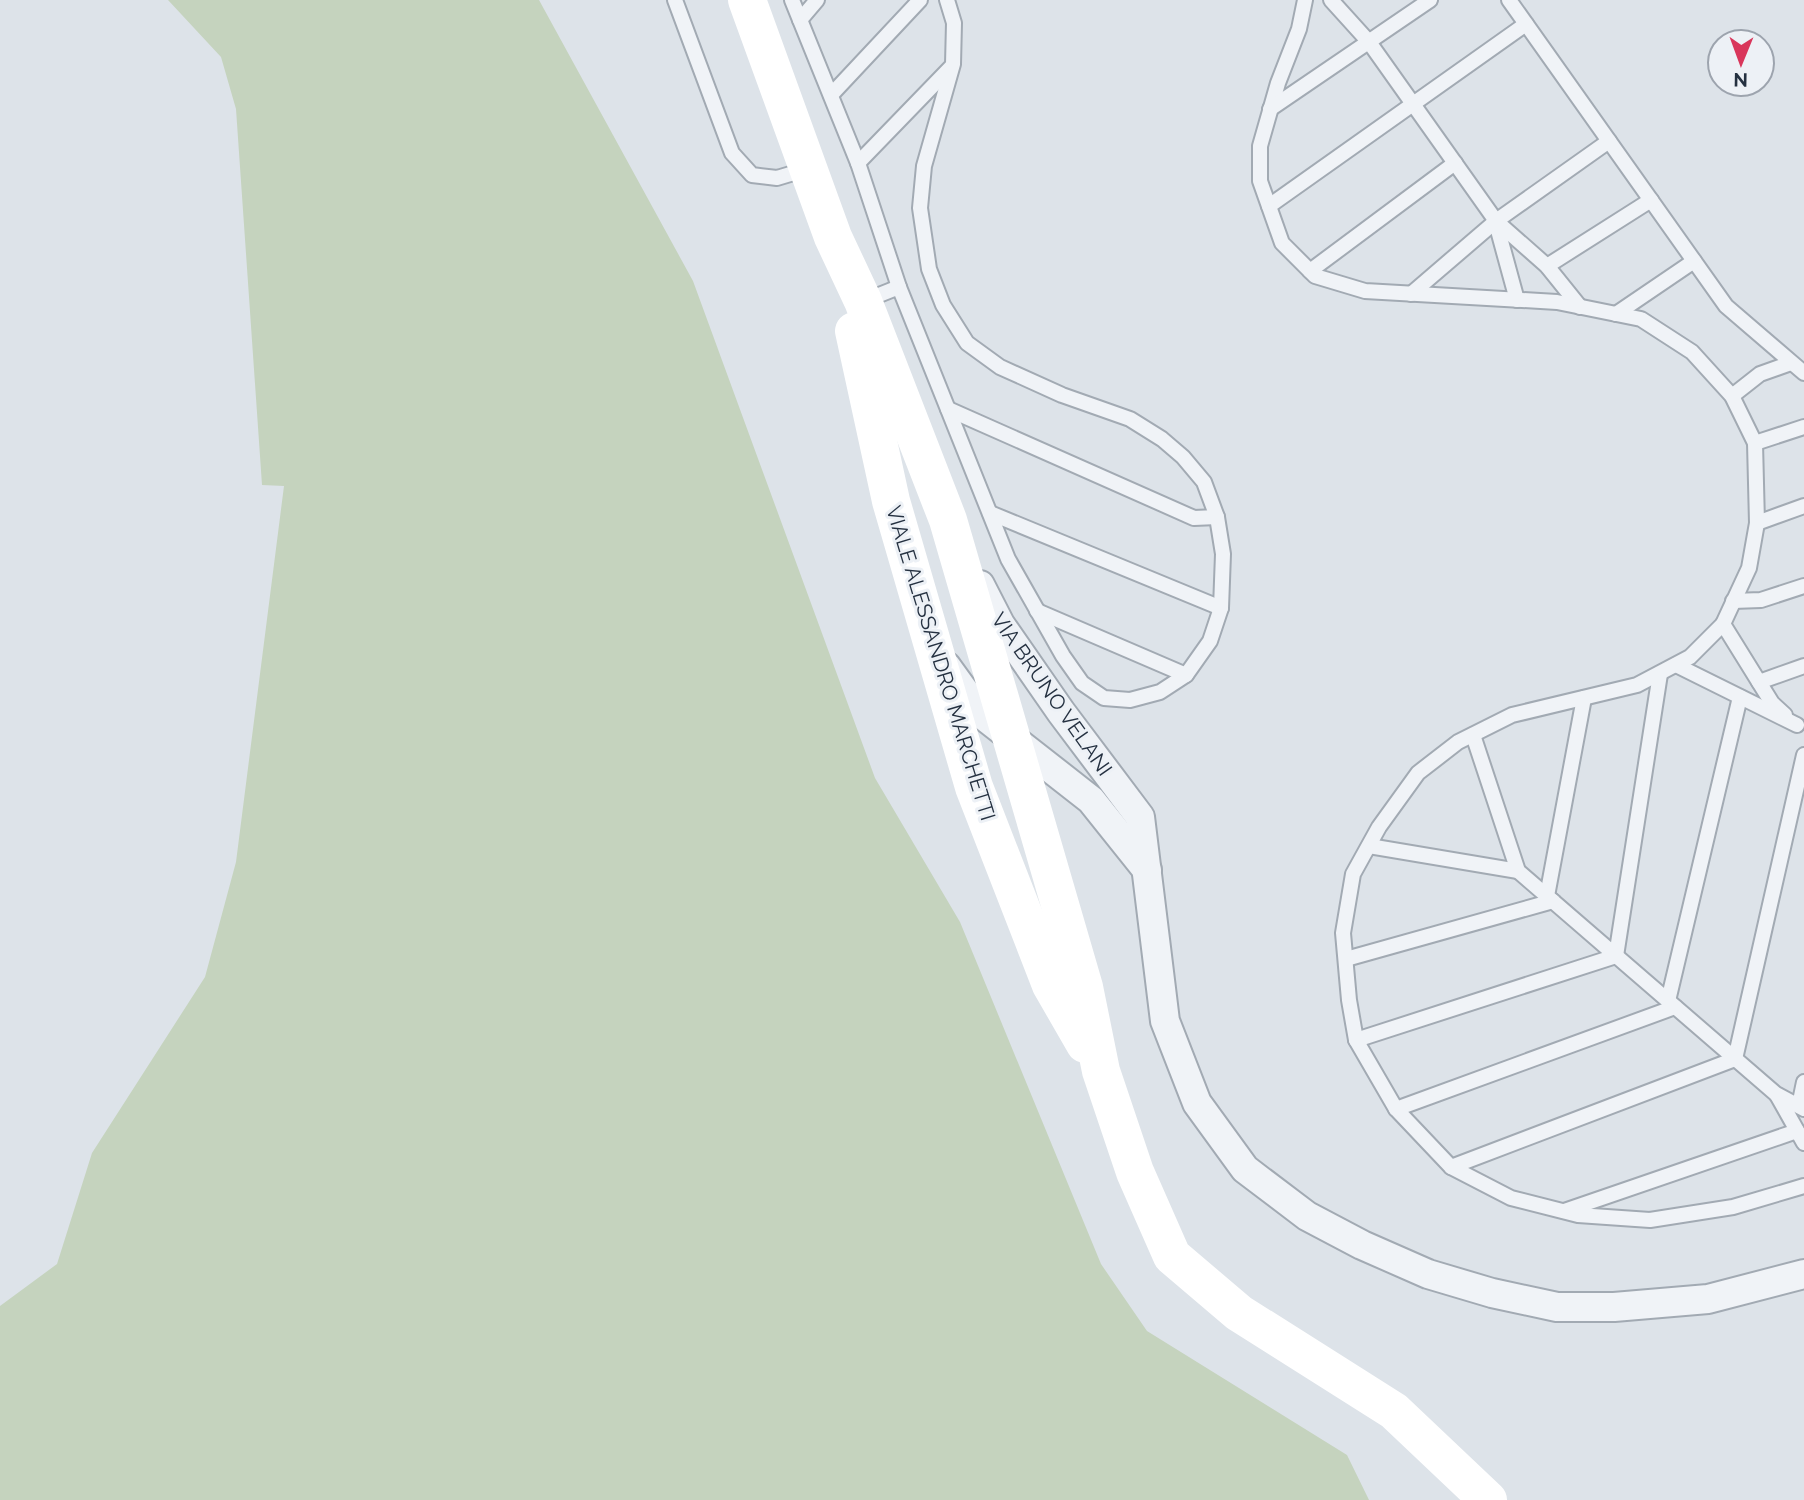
<svg xmlns="http://www.w3.org/2000/svg" width="1804" height="1500" font-family="Raleway,sans-serif">
<style>
.green{fill:#c5d3be}
.lines{fill:none;stroke-linecap:round;stroke-linejoin:round}
.lane-casing{stroke:#a2aab3;stroke-width:18}
.street-casing{stroke:#a2aab3;stroke-width:32}
.lane{stroke:#f0f3f7;stroke-width:14}
.street{stroke:#f0f3f7;stroke-width:28}
.secondary{stroke:#fff;stroke-width:38}
.labels{text-anchor:middle;dominant-baseline:central;stroke-width:6;stroke-linejoin:round;paint-order:stroke}
.street-label{font-size:21px;fill:#253141;stroke:#edf1f6}
</style>
<rect width="100%" height="100%" fill="#dde3e9"/>
<path class="green" d="M168,0H539L693,281L875,778L960,922L1101,1264L1147,1331L1347,1455L1369,1500H0V1306L57,1264L92,1153L205,977L236,862L284,486L262,485L236,109L221,57Z"/>
<g class="lines">
<defs>
<g id="lane">
<path d="M675,0L732,153L752,175L777,178L807,169"/>
<path d="M792,0L858,163"/>
<path d="M1305,0L1299,29L1278,83L1260,146V181L1282,243L1315,276L1365,291L1557,302L1641,319L1692,352L1732,396L1755,443L1757,523L1749,568L1723,624L1690,657L1637,685L1512,715L1458,742L1418,773L1379,827L1353,874L1343,933L1349,1000L1356,1040L1396,1109L1451,1167L1511,1198L1578,1215L1650,1220L1733,1207L1804,1186"/>
<path d="M1331,0L1369,42L1496,221L1547,266L1580,307"/>
<path d="M1509,0L1726,306L1804,373"/>
<path d="M800,20L817,0"/>
<path d="M831,95L920,0"/>
<path d="M1270,109L1430,0"/>
<path d="M1269,206L1526,24"/>
<path d="M1496,223L1517,300"/>
<path d="M1547,266L1651,200"/>
<path d="M1310,271L1455,163"/>
<path d="M899,287L858,163L951,67"/>
<path d="M1411,294L1496,221L1609,141"/>
<path d="M864,301L899,287L1008,559L1063,656L1082,683L1104,698L1130,700L1160,692L1186,675L1210,641L1221,608L1223,554L1217,517L1204,482L1183,457L1162,439L1130,419L1062,395L1000,367L967,343L943,305L929,269L920,208L924,166L953,64L954,23L947,0"/>
<path d="M1616,314L1694,261"/>
<path d="M1732,396L1760,374L1791,363"/>
<path d="M948,409L1194,518L1217,517"/>
<path d="M1755,443L1804,427"/>
<path d="M990,513L1221,608"/>
<path d="M1757,523L1804,506"/>
<path d="M1733,601L1761,600L1804,586"/>
<path d="M1037,611L1186,675"/>
<path d="M1723,624L1772,703L1785,715"/>
<path d="M1676,665L1797,725"/>
<path d="M1759,682L1804,666"/>
<path d="M1473,735L1518,871L1776,1094L1804,1109"/>
<path d="M1369,846L1518,871"/>
<path d="M1547,896L1584,698"/>
<path d="M1346,959L1553,901"/>
<path d="M1668,1001L1740,697"/>
<path d="M1356,1040L1616,956L1660,674"/>
<path d="M1777,1095L1804,1143"/>
<path d="M1799,1106L1804,1082"/>
<path d="M1396,1109L1675,1007"/>
<path d="M1451,1167L1735,1059L1804,755"/>
<path d="M1564,1211L1797,1131"/>
</g>
<g id="street">
<path d="M980,585L1000,624L1061,712L1140,817L1165,1021L1197,1103L1245,1169L1307,1216L1362,1245L1428,1274L1492,1293L1557,1307H1614L1708,1299L1804,1274"/>
<path d="M946,666L980,713L1091,800L1147,870"/>
</g>
</defs>
<use href="#lane" class="lane-casing"/>
<use href="#street" class="street-casing"/>
<use href="#lane" class="lane"/>
<use href="#street" class="street"/>
<g class="secondary">
<path d="M747,0L833,237L863,301L948,520L1084,987L1101,1071L1135,1172L1172,1256L1239,1313L1394,1411L1488,1500"/>
<path d="M854,331L891,501L974,787L1051,985L1085,1044"/>
</g>
</g>
<g class="labels">
<g class="street-label">
<text transform="translate(941 663) rotate(73)">VIALE ALESSANDRO MARCHETTI</text>
<text transform="translate(1052 694) rotate(55)">VIA BRUNO VELANI</text>
</g>
</g>
<g transform="translate(1741 63) rotate(181)"><circle r="33" fill="#edf1f6" stroke="#9da4ae" stroke-width="2"/>
<path d="M0-5L12 26L0 18L-12 26Z" fill="#d9365b"/>
<text y="-10" font-size="19" font-weight="bold" text-anchor="middle" fill="#253141">N</text>
</g>
</svg>
